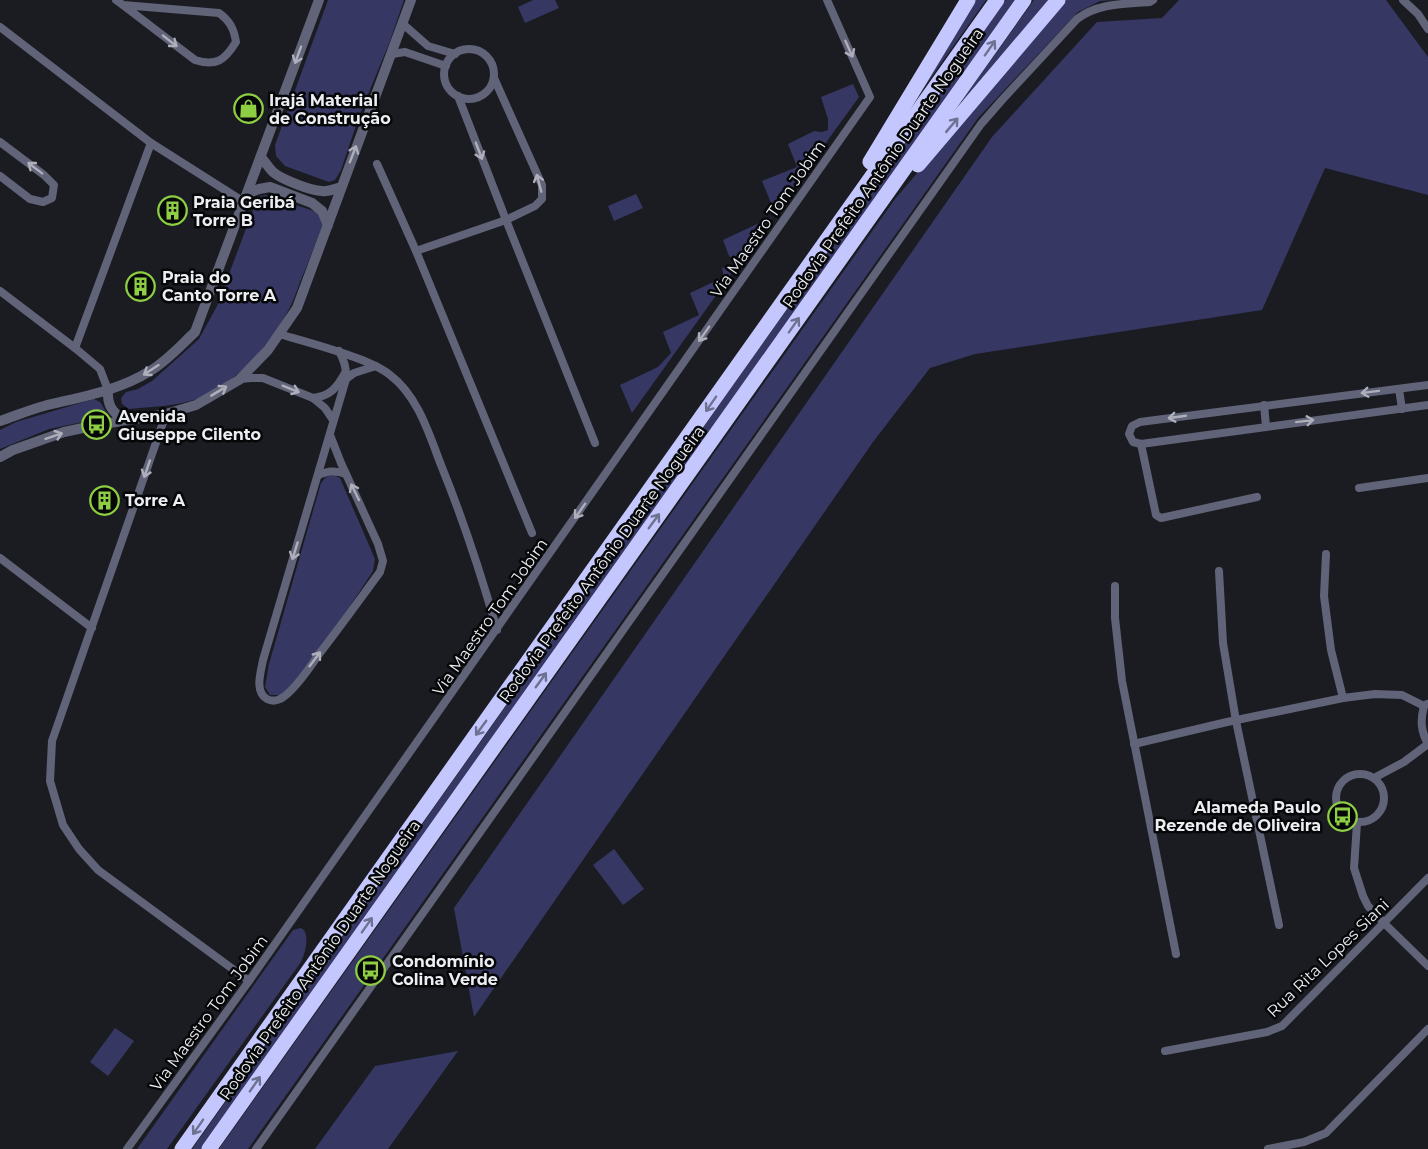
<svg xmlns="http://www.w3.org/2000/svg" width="1428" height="1149" font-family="Montserrat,sans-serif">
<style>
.green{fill:#363763}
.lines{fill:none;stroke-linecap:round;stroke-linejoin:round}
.minor{stroke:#616378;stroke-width:8}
.tertiary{stroke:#616378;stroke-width:10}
.motorway{stroke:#c3c7fe;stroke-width:15}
.oneway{stroke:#aeafbb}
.oneway2{stroke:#6e7190}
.labels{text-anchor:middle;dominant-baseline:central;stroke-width:5;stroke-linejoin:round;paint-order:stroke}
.poi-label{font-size:16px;font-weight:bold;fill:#edeef2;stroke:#060709;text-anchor:start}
.street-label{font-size:16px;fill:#edeef2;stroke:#060709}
</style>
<rect width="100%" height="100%" fill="#1b1c22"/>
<g class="green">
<path d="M328,0H404L390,41L360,114L341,170L335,180L329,182L285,166L276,156L275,145Z"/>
<path d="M533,0H555L559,8L525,23L518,7Z"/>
<path d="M973,0H986L923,89L920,88Z"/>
<path d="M1006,0H1017L203,1149H192Z"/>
<path d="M1034,0H1052L967,100H962Z"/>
<path d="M1065,0H1115L1100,1L1078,12L978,118L248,1149H219L895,199Z"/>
<path d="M1179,0H1386L1428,57V195L1325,168L1262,310L975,354L930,368L873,442L474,1017L454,908L992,137L1097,22L1162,18Z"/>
<path d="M853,84L859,97L775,213L762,181L797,167L788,144L814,131L822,132L828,130V119L821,97Z"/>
<path d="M636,194L643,208L614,221L608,206Z"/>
<path d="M265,195L317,212L323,217L322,226C315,245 308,263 300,282C297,290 294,299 290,307C270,346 238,382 197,399C177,406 150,407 129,409L122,404L121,398L126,392L138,389L152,381L199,339L217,306L256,202L259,197Z"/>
<path d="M772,217L632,413L620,385L658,367L671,353L663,332L699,315L690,293L724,277L722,268L732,265L733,259L729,256L723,240Z"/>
<path d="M94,399L100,402L105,410L102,418L49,429L0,449V430L16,422Z"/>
<path d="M334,475L340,478L375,559L373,571L341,620L303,672L286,691L279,695H270L265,687L269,664L321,483L326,477Z"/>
<path d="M614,849L644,889L623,905L593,865Z"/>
<path d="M301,928L304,930C309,939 305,953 301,962L167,1149H137L293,930Z"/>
<path d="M115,1028L134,1041L108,1076L90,1062Z"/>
<path d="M458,1051L388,1149H315L375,1066Z"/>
</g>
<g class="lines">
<g class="minor">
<path d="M116,0L123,5L195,60C216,67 225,60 236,42C234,29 230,21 219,13L123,5"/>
<path d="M1403,0L1418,14L1428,29"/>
<path d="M403,24L428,46L455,54"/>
<path d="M0,27L151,143L244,202"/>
<circle cx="469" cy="74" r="25"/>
<path d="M392,54L405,52L446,66"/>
<path d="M458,96L506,220L595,443"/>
<path d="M0,142L44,175L54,185L52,198L43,202L30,199L0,176"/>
<path d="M377,164L416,251L532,533"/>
<path d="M416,251L506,220L535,206L542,199V185L494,78"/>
<path d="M0,291L75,348L100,369L108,390"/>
<path d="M279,334C307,342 334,349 362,360C371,364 382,368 390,375C418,396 429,434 441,465C463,519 481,574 497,630"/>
<path d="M75,348L151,143"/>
<path d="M240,379L251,378H263L313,398L325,408L333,420"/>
<path d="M346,379L354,373L376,366"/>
<path d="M1428,385L1140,422L1132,426L1129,434L1133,442L1141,444L1428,405"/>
<path d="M1399,389L1402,409"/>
<path d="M313,398C330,396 337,388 345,373"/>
<path d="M1264,405L1266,426"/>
<path d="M166,414L52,741L50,781L63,825L79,849L98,870L249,981"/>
<path d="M330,435L341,463L378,544L383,561L380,572C360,599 340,627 319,654C311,666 293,693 280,699C276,701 271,701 267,699C254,692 261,671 263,660L346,379C347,368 344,360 339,351"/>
<path d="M1141,444L1156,515L1161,518L1257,497"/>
<path d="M318,475C328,471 335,470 346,474"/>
<path d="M1359,488L1428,478"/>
<path d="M1326,554L1324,596L1331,650L1343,698"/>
<path d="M0,558L92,628"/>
<path d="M1219,571L1223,643L1236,721L1279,925"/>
<path d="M1115,586V618L1122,681L1176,954"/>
<path d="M1427,704L1424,706C1420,721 1421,731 1428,744"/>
<path d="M1134,744L1227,722L1343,698L1375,694L1402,695L1424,706"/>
<circle cx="1360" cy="798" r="24"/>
<path d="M1374,778L1404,762L1428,744"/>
<path d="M1357,823L1354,868L1363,896L1368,906L1384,923L1428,966"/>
<path d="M1165,1051L1267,1032L1282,1026L1428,878"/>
<path d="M127,1149L249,981L870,97L827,0"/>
<path d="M256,1149L981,124L1002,100L1077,19C1098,3 1124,4 1150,2L1153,0"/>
<path d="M1268,1149L1304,1142L1326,1133L1428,1029"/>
</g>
<g class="tertiary">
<path d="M261,157C265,162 269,168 273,172C281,179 311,191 322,191C329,192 334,189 341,187"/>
<path d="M248,193L259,189L270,187L312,203L322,211L328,225"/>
<path d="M108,390C107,405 112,412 124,420"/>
<path d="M0,421C15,416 29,410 44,406C80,397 118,391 150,371C167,361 181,345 195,332L319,0"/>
<path d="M0,457L13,450L64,432L97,425L166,414L196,405L239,380L268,350L297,308L411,0"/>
</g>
<g class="motorway">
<path d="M870,162L968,0"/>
<path d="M918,165L1058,0"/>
<path d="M182,1149L997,0"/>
<path d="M209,1149L1024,0"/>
</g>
</g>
<defs><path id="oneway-shaft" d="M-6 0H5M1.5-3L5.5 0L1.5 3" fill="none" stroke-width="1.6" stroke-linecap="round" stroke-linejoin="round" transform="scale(1.5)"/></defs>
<g class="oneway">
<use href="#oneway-shaft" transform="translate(170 41) rotate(38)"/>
<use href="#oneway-shaft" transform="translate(849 49) rotate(66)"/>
<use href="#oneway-shaft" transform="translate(298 55) rotate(110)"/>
<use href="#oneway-shaft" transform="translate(479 151) rotate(69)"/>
<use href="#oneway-shaft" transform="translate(353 154) rotate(-69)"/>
<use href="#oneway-shaft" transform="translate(35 168) rotate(-143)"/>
<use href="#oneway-shaft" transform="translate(539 183) rotate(-105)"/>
<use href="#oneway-shaft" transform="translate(704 334) rotate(125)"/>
<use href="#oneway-shaft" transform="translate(151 370) rotate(147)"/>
<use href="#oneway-shaft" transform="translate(291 389) rotate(22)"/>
<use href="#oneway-shaft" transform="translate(219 391) rotate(-31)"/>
<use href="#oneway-shaft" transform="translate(1370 392) rotate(173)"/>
<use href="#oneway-shaft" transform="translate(1177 417) rotate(172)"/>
<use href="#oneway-shaft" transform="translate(1305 421) rotate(-7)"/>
<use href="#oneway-shaft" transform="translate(54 436) rotate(-19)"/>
<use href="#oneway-shaft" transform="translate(147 469) rotate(109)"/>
<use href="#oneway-shaft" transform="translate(355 492) rotate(-116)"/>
<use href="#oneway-shaft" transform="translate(580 511) rotate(125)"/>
<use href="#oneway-shaft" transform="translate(295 551) rotate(107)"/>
<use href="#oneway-shaft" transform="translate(315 659) rotate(-53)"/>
</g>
<g class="oneway2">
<use href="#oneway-shaft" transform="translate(990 48) rotate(-55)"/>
<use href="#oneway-shaft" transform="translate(952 125) rotate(-50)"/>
<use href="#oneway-shaft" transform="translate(794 325) rotate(-55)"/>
<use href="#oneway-shaft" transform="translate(711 404) rotate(125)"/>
<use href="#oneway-shaft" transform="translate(654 521) rotate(-54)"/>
<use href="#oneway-shaft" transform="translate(541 680) rotate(-54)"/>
<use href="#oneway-shaft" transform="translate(481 728) rotate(126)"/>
<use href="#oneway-shaft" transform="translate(367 925) rotate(-55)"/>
<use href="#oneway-shaft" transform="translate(255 1084) rotate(-55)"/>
<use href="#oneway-shaft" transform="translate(198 1127) rotate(125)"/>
</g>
<defs>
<symbol id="shop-ring" viewBox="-11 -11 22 22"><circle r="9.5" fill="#060709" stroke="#8ece43" stroke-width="1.5"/><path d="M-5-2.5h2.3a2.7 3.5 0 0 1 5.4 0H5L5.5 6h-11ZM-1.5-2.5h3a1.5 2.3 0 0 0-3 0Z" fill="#8ece43"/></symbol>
<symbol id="building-ring" viewBox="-11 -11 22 22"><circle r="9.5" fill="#060709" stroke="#8ece43" stroke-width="1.5"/><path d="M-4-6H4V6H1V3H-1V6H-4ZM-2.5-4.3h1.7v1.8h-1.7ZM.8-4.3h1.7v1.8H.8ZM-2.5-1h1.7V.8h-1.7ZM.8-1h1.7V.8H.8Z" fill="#8ece43"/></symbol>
<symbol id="bus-ring" viewBox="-11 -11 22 22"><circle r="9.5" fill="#060709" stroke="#8ece43" stroke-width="1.5"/><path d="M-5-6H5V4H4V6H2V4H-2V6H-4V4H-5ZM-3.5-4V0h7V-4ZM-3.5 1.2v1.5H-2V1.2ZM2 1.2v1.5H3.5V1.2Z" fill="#8ece43"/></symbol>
</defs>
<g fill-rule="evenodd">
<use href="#shop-ring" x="232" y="92" width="33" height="33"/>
<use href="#building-ring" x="156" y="194" width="33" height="33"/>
<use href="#building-ring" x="124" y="270" width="33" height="33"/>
<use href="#bus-ring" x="80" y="408" width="33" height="33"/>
<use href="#building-ring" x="88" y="484" width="33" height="33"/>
<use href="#bus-ring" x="1326" y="800" width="33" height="33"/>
<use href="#bus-ring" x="354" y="954" width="33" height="33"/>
</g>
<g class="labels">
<g class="poi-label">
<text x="269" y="100">Irajá Material<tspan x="269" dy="18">de Construção</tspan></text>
<text x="193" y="202">Praia Geribá<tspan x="193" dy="18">Torre B</tspan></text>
<text x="162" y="277">Praia do<tspan x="162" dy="18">Canto Torre A</tspan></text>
<text x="118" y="416">Avenida<tspan x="118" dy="18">Giuseppe Cilento</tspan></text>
<text x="125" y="500">Torre A</text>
<text x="1321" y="807" text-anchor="end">Alameda Paulo<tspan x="1321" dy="18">Rezende de Oliveira</tspan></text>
<text x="392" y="961">Condomínio<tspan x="392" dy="18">Colina Verde</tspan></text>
</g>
<g class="street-label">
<text transform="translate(883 168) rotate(-55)">Rodovia Prefeito Antônio Duarte Nogueira</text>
<text transform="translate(768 219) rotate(-55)">Via Maestro Tom Jobim</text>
<text transform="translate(602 564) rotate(-54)">Rodovia Prefeito Antônio Duarte Nogueira</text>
<text transform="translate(490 617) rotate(-55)">Via Maestro Tom Jobim</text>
<text transform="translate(1328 958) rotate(-44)">Rua Rita Lopes Siani</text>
<text transform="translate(320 960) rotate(-55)">Rodovia Prefeito Antônio Duarte Nogueira</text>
<text transform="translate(209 1013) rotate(-54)">Via Maestro Tom Jobim</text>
</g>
</g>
</svg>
